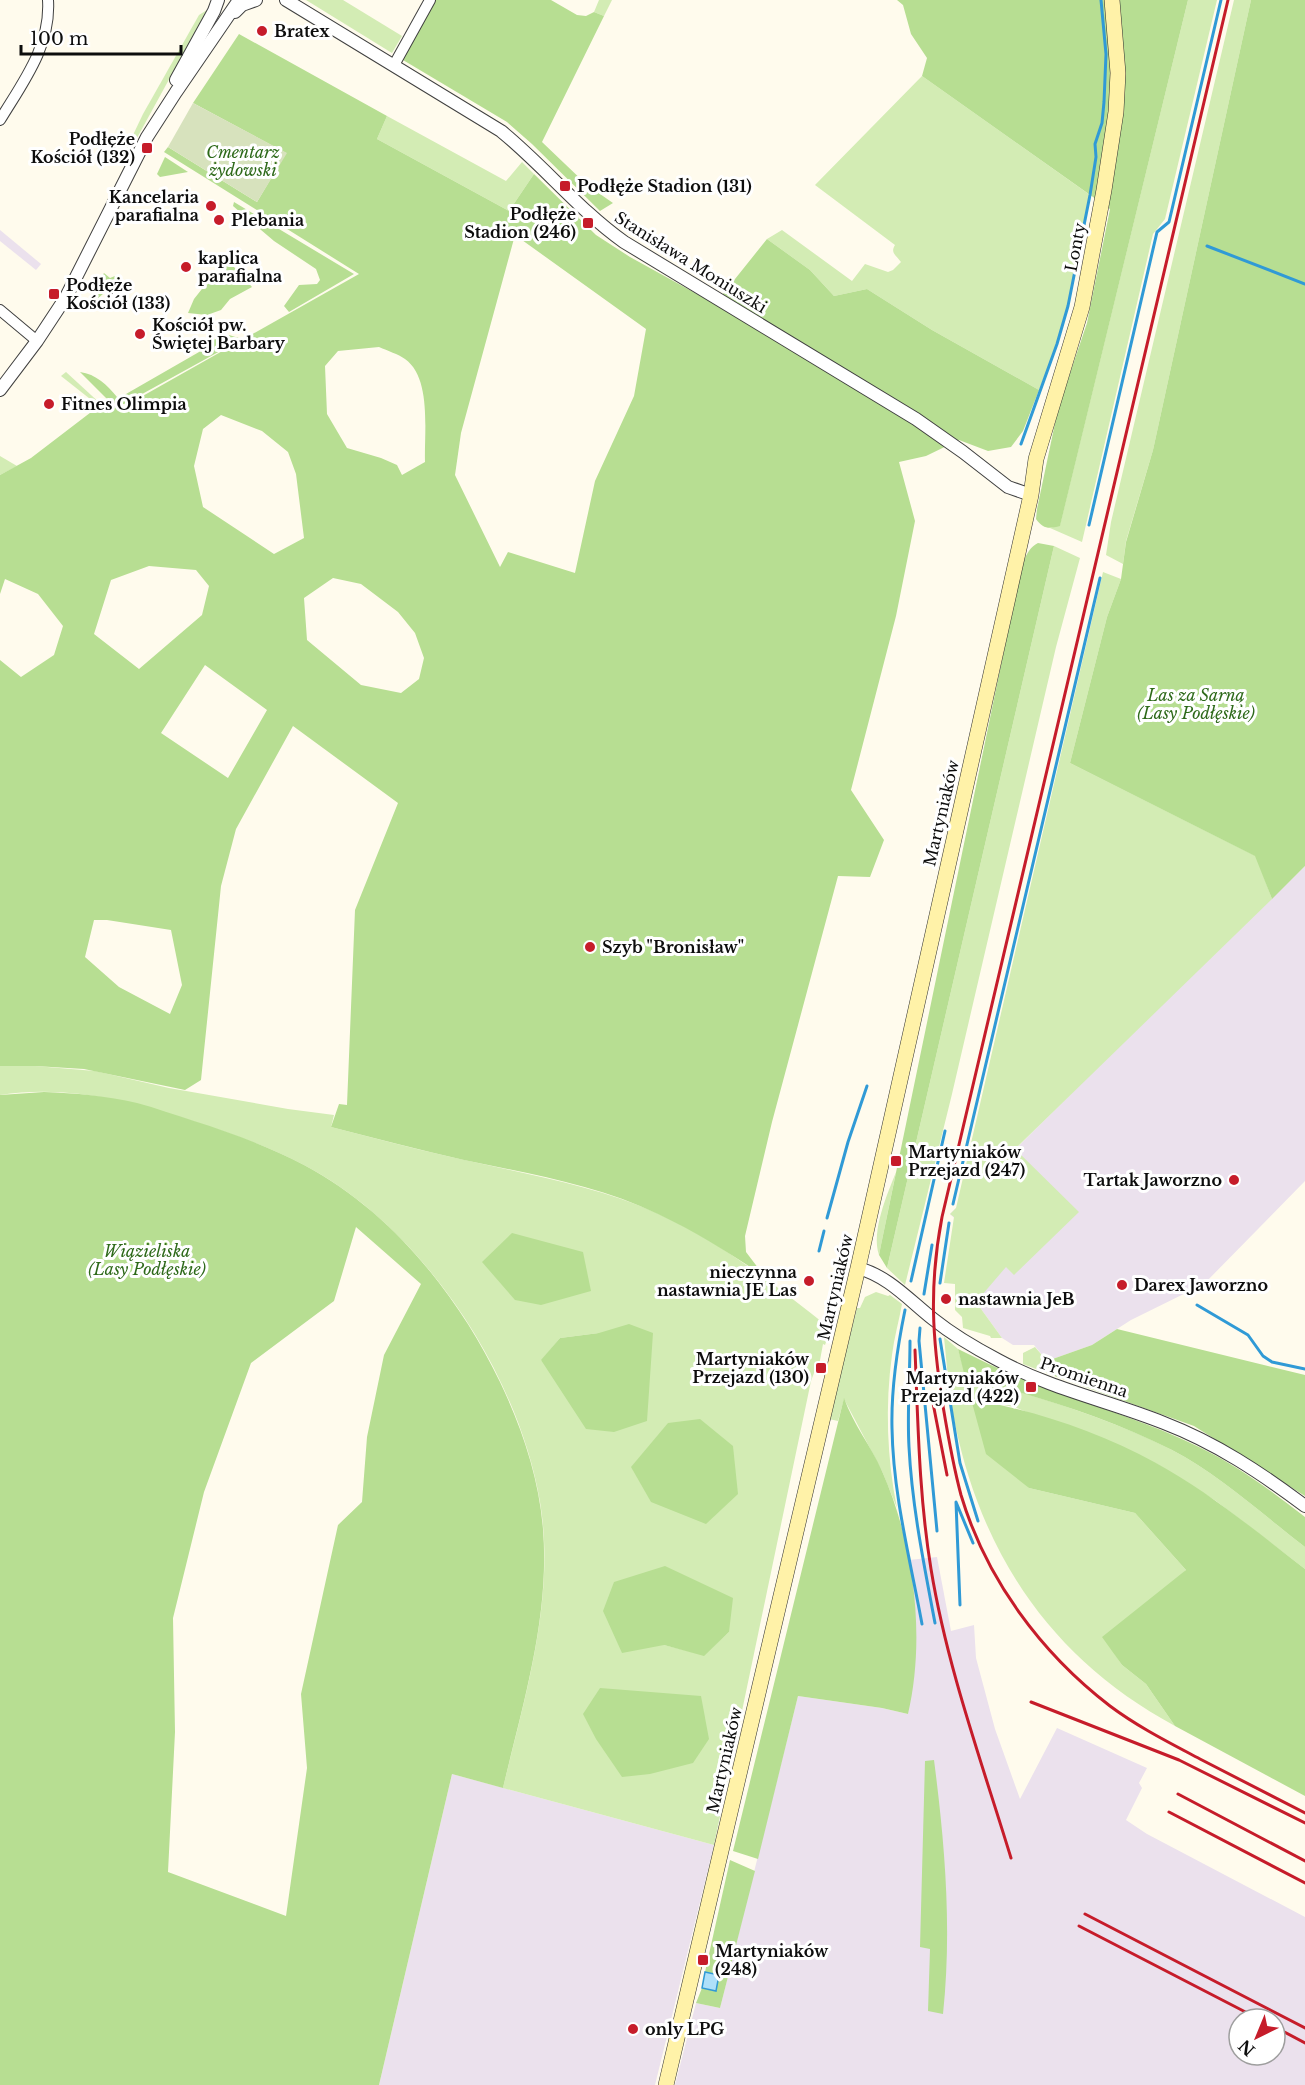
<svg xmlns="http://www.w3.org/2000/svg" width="1305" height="2085" font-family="'Libre Baskerville',serif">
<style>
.industrial{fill:#ebe1ed;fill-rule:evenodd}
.green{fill:#d3ecb4;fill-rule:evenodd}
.forest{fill:#b7de92;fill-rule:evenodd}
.cemetery{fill:#d7e2bd}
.water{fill:#aee0fa;stroke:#309ad6;stroke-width:1.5}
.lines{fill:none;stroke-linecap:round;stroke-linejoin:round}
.stream{stroke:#309ad6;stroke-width:3}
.minor-casing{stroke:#404040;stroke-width:12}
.tertiary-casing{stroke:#404040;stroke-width:14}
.secondary-casing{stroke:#2f2f2f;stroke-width:16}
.minor{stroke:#fff;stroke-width:10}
.tertiary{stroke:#fff;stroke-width:12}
.secondary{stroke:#fff2a8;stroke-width:15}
.rail{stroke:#c61c2a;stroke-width:3}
.poi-dot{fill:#c61c2a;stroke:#fff;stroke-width:2}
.labels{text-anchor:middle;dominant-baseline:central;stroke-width:6;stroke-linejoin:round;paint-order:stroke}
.poi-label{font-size:16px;font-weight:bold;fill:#0d0d0d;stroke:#fff;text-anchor:start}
.park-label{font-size:16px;font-style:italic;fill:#2d6919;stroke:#fff}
.street-label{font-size:16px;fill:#0d0d0d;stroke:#fff}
</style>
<rect width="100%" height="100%" fill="#fffbed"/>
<g class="industrial">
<path d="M0,230L41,264L36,270L0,241Z"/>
<path d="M1305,866V1181L1204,1284L1131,1320L1092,1345L1047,1361L1034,1345H1013L1002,1338L976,1302L965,1228L950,1214L1085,1080Z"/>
<path d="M937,1557L951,1631L974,1625L976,1658L995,1729L1020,1799L1057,1728L1147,1768L1139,1783L1142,1788L1126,1820L1147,1834L1305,1917V2085H675L696,2003L720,2008L798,1696L882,1708L908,1714L914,1610L909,1560ZM1239,2019H1275V2055H1239Z"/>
<path d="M452,1774L714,1845L655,2085H379Z"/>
</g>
<g class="green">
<path d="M306,0H343L402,36L392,53Z"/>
<path d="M599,0H612L604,16L594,12Z"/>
<path d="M1188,0H1217L1165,219L1153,234L1082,542L1050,528L1060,525Z"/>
<path d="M1234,0H1251L1153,450L1126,541L1123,564L1106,555L1111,522Z"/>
<path d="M207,10L126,158L123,156L143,114L199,15Z"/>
<path d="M922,76L1090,195L1068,306L1057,344L1039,390L932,330L867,289L834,296L810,270L767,239L782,230L852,281L865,264L888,272L893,270L901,262C896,255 890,253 895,245L815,185Z"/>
<path d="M387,116L506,181L522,162L534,174L509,211L377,139Z"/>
<path d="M66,372L103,406H99L61,376Z"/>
<path d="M0,456L17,466L0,475Z"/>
<path d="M1054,546L1080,558L1056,647L952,1094L905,1285L887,1268Z"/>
<path d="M1103,572L1121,579L1107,617L1070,763L1256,856L1272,899L1015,1149L1079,1212L1014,1275L1006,1267L976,1302L1002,1338H991L990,1336L963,1328L962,1317L955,1310V1284L944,1283L954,1217L950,1214L956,1208Z"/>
<path d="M0,1066H35L95,1071L169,1088L288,1109L334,1115L331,1127C371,1137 411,1148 451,1157C520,1173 591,1184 657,1213C719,1241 774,1284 827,1326L834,1320L825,1345L823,1344L818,1371L817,1365L811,1381L714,1845L503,1788C525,1696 556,1597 540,1502C518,1372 421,1226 304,1165C265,1145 224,1131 183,1118C124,1099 62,1085 0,1095ZM599,1333L541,1361L560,1338ZM729,1632L704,1655L664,1645Z"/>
<path d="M896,1172L881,1245L879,1255C871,1231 887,1195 896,1172Z"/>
<path d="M876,1292L888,1296L890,1295L902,1304C899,1321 894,1338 892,1355C885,1405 887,1459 897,1508L882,1471L844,1399L838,1421L829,1419L857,1308H860L865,1297Z"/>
<path d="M944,1337L958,1349L966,1377C1036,1396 1107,1417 1172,1450C1220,1475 1262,1514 1305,1547V1569L1216,1501L1157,1464L1014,1407L971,1399L1029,1488L1135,1513L1186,1570L1114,1653L1122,1665L1146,1684L1175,1726C1054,1661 983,1558 955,1424C949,1395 947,1366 944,1337Z"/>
<path d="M1035,1347L1047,1361L1049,1374L1023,1364V1353Z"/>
</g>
<g class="forest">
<path d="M435,0H551L577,15L586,16L594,12L604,16L542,142L587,185L613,203L600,211L532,144L507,122L403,60L402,56Z"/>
<path d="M897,0H1188L1060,526C1049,529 1043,529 1036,519L1037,509L1058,409L1087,323L1110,209L922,76L927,58L911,34L903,5Z"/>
<path d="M1251,0H1305V866L1272,899L1255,856L1070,763L1107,617L1121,579L1126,542L1153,450Z"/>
<path d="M239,34L387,116L377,139L509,211L534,174L596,235L630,257L715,304L767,239L810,270L834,296L867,289L932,330L1039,390L1023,431L1011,447L988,451L959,440L926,456L899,462L915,521L896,616L851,790L884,840L870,877L838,876L772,1122L745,1236L746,1252L765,1277C731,1254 696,1232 658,1214C597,1185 530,1174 464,1160C420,1150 375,1138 331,1127L339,1104L347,1105L355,910L398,803L293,726L236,829L221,886L201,1080L185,1090L84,1069L35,1066H0V660L21,677L54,655L63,626L38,594L5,579L0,594V475L31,458L99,406H125L359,274L164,152L168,147L257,202L286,153L193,103ZM515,235L646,329L634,396L595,481L575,573L508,552L500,567L455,475L461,433ZM379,347C388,351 398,354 405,359C432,378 424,433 425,462L402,475L397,465L381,458L347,448L327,414L325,366L338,351ZM221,415L262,431L288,452L296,474L304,538L274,554L203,507L194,466L203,429ZM149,566L196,570L209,586L202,615L139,669L94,634L111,580ZM333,578L361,584L398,612L415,633L424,658L419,679L401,693L361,685L307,640L304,598ZM205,665L267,710L228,778L161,733ZM94,920H107L171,930L182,985L170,1014L119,987L85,957Z"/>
<path d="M165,157L188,172L160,177L157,174Z"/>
<path d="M234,202L354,274L289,312L284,306L299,285L317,284L320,280L316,269L274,241L233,206Z"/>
<path d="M221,265L234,267L252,287L230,299L221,310L207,315L188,313L194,299Z"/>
<path d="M104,273L110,278L115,276L120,279L96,300L90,296Z"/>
<path d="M229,335L242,339L124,404L111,403L80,372C96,374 107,385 117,397L126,394L206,348L213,340Z"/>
<path d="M1038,543L1054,546L887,1268L879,1255L881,1245L1013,607C1018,589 1020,551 1038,543Z"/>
<path d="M44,1092C75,1093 107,1096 137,1103C156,1108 175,1115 194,1121C232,1133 269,1147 304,1165C391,1211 458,1295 500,1382C522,1428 539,1478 543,1529C550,1617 523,1703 503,1788L452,1774L379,2085H0V1095ZM356,1227L421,1284L384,1355L367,1437L362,1502L338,1525L301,1694L307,1768L286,1916L168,1872L175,1732L173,1618L204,1492L251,1363L334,1301Z"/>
<path d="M512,1233L583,1252L591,1291L541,1305L515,1300L482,1262Z"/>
<path d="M629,1324L653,1333L647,1421L614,1432L586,1429L541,1360L560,1338L599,1333Z"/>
<path d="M1117,1329L1305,1375V1496L1194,1426L1049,1374L1047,1361L1092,1345Z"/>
<path d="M958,1349C988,1364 1018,1378 1050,1390C1099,1408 1151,1423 1199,1447C1238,1466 1270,1490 1305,1517V1547C1262,1514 1220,1475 1172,1450C1107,1417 1036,1396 965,1377Z"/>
<path d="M844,1398C853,1424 871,1446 882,1471C914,1543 926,1637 908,1714L882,1708L798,1696L758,1859L733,1851Z"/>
<path d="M971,1399C1036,1411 1097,1431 1156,1463C1209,1492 1257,1532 1305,1569V1796L1175,1726L1146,1684L1122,1665L1102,1637L1186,1570L1135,1513L1029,1488L986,1454Z"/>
<path d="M700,1419L733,1446L738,1494L706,1524L651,1502L631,1467L668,1423Z"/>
<path d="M665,1566L733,1598L729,1632L704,1656L664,1645L622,1653L603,1611L614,1582Z"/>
<path d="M600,1688L701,1696L709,1739L693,1763L650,1774L622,1777L596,1739L583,1714Z"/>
<path d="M934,1760C945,1845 952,1929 943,2014L928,2011L930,1949L920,1947L925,1761Z"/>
<path d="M730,1860L755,1871L720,2008L696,2003L702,1988L715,1991L719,1975L705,1972Z"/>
</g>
<path class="cemetery" d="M193,103L287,153L257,202L168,147Z"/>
<path class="water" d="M705,1972L719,1975L716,1991L702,1988Z"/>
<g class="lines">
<g class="stream">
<path d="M1207,246L1305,284"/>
<path d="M1021,444L1057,344L1068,306L1090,195L1096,157L1095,144L1102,123L1104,102L1106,54L1101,0"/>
<path d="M1089,525L1157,232L1169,222L1221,0"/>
<path d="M953,1204L1100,578"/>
<path d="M827,1218L848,1142L867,1086"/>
<path d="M819,1251L824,1231"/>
<path d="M911,1281L945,1131"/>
<path d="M940,1283L949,1223"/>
<path d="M924,1294L932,1245"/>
<path d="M1197,1305L1248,1335L1263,1356L1272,1362L1305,1369"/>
<path d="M905,1310C897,1349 891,1388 892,1428C893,1494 910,1559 922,1624"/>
<path d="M920,1328L919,1341L937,1531"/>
<path d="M940,1339L960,1463L978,1521"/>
<path d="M910,1341C910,1377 907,1412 909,1447C912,1506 924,1565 935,1623"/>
<path d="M960,1605L956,1502L973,1543"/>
</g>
<defs>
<g id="minor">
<path d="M394,65L430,0"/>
<path d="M0,120C23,82 51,46 48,0"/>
<path d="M0,310L37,341"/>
</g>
<g id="tertiary">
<path d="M286,0L501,131C544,166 579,210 624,242L916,419L963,452L1008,487L1031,495"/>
<path d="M235,12L242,5L256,0"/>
<path d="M176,80L214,11L218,0"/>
<path d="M0,390L37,341L66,297L147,137L176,92L239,0"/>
<path d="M858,1268C888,1276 909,1300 933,1319C953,1335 975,1348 998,1360C1051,1389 1109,1401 1164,1423C1216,1443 1261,1473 1305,1506"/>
</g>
<path id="secondary" d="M666,2085L858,1268L1031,495L1036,459L1082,307L1104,190L1116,112L1118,73L1112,0"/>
</defs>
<use href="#minor" class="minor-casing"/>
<use href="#tertiary" class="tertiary-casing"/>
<use href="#secondary" class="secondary-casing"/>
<use href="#minor" class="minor"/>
<use href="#tertiary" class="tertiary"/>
<use href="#secondary" class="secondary"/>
<g class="rail">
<path d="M1228,0L942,1217C929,1285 932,1338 943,1406C948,1436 953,1465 961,1495C986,1579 1041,1653 1110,1706C1138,1727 1170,1743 1200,1759C1235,1777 1270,1795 1305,1813"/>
<path d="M915,1350C918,1423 919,1496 931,1569C947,1667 982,1763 1011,1858"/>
<path d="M932,1398L947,1475"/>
<path d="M1031,1702L1179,1760L1305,1823"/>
<path d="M1178,1794L1305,1861"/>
<path d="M1169,1812L1305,1883"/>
<path d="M1085,1914L1305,2028"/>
<path d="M1079,1926L1259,2019"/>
<path d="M1275,2027L1305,2043"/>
</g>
</g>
<g class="poi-dot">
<circle cx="262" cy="31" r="6"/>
<rect x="141" y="142" width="12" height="12" rx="3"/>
<rect x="559" y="180" width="12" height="12" rx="3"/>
<circle cx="211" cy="206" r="6"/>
<circle cx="219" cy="220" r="6"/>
<rect x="582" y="217" width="12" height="12" rx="3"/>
<circle cx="186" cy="267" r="6"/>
<rect x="48" y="288" width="12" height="12" rx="3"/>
<circle cx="140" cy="334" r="6"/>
<circle cx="49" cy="404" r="6"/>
<circle cx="590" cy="947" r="6"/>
<rect x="890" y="1155" width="12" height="12" rx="3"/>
<circle cx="1234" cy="1180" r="6"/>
<circle cx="809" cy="1281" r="6"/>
<circle cx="1122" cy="1285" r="6"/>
<circle cx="946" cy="1299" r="6"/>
<rect x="815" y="1362" width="12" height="12" rx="3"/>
<rect x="1025" y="1381" width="12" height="12" rx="3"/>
<rect x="697" y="1954" width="12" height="12" rx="3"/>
<circle cx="633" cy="2029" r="6"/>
</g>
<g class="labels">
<g class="poi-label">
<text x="274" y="31">Bratex</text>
<text x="135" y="139" text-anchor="end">Podłęże<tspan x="135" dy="18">Kościół (132)</tspan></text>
<text x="577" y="186">Podłęże Stadion (131)</text>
<text x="199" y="197" text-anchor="end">Kancelaria<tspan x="199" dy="18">parafialna</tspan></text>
<text x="576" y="214" text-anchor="end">Podłęże<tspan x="576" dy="18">Stadion (246)</tspan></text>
<text x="231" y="220">Plebania</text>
<text x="198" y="258">kaplica<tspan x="198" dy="18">parafialna</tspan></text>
<text x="66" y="285">Podłęże<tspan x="66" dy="18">Kościół (133)</tspan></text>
<text x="152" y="325">Kościół pw.<tspan x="152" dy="18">Świętej Barbary</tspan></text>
<text x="61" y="404">Fitnes Olimpia</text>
<text x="602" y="947">Szyb "Bronisław"</text>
<text x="908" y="1152">Martyniaków<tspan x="908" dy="18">Przejazd (247)</tspan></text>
<text x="1222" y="1180" text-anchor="end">Tartak Jaworzno</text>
<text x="797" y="1272" text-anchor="end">nieczynna<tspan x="797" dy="18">nastawnia JE Las</tspan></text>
<text x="1134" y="1285">Darex Jaworzno</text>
<text x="958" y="1299">nastawnia JeB</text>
<text x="809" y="1359" text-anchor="end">Martyniaków<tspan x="809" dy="18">Przejazd (130)</tspan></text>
<text x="1019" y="1378" text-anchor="end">Martyniaków<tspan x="1019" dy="18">Przejazd (422)</tspan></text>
<text x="715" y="1951">Martyniaków<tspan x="715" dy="18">(248)</tspan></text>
<text x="645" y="2029">only LPG</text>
</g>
<g class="park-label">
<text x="243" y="152">Cmentarz<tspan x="243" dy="18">żydowski</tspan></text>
<text x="1196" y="695">Las za Sarną<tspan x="1196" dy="18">(Lasy Podłęskie)</tspan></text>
<text x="147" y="1251">Wiązieliska<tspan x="147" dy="18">(Lasy Podłęskie)</tspan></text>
</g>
<g class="street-label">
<text transform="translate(1075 247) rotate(-79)">Lonty</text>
<text transform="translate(691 262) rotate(32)">Stanisława Moniuszki</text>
<text transform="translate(941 813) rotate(-77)">Martyniaków</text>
<text transform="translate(835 1287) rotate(-77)">Martyniaków</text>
<text transform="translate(1084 1377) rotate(19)">Promienna</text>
<text transform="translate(724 1760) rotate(-77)">Martyniaków</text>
</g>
</g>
<g transform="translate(1257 2037) rotate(223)"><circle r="28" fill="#ffffff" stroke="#9e9e9e" stroke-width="1.5"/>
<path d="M0-4.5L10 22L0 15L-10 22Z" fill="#c61c2a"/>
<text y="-9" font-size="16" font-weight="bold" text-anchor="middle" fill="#0d0d0d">N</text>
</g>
<path d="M21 45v9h160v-9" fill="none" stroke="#0d0d0d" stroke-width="3"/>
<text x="30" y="45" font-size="18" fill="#0d0d0d" stroke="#ffffff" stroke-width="4.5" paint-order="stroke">100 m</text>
</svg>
